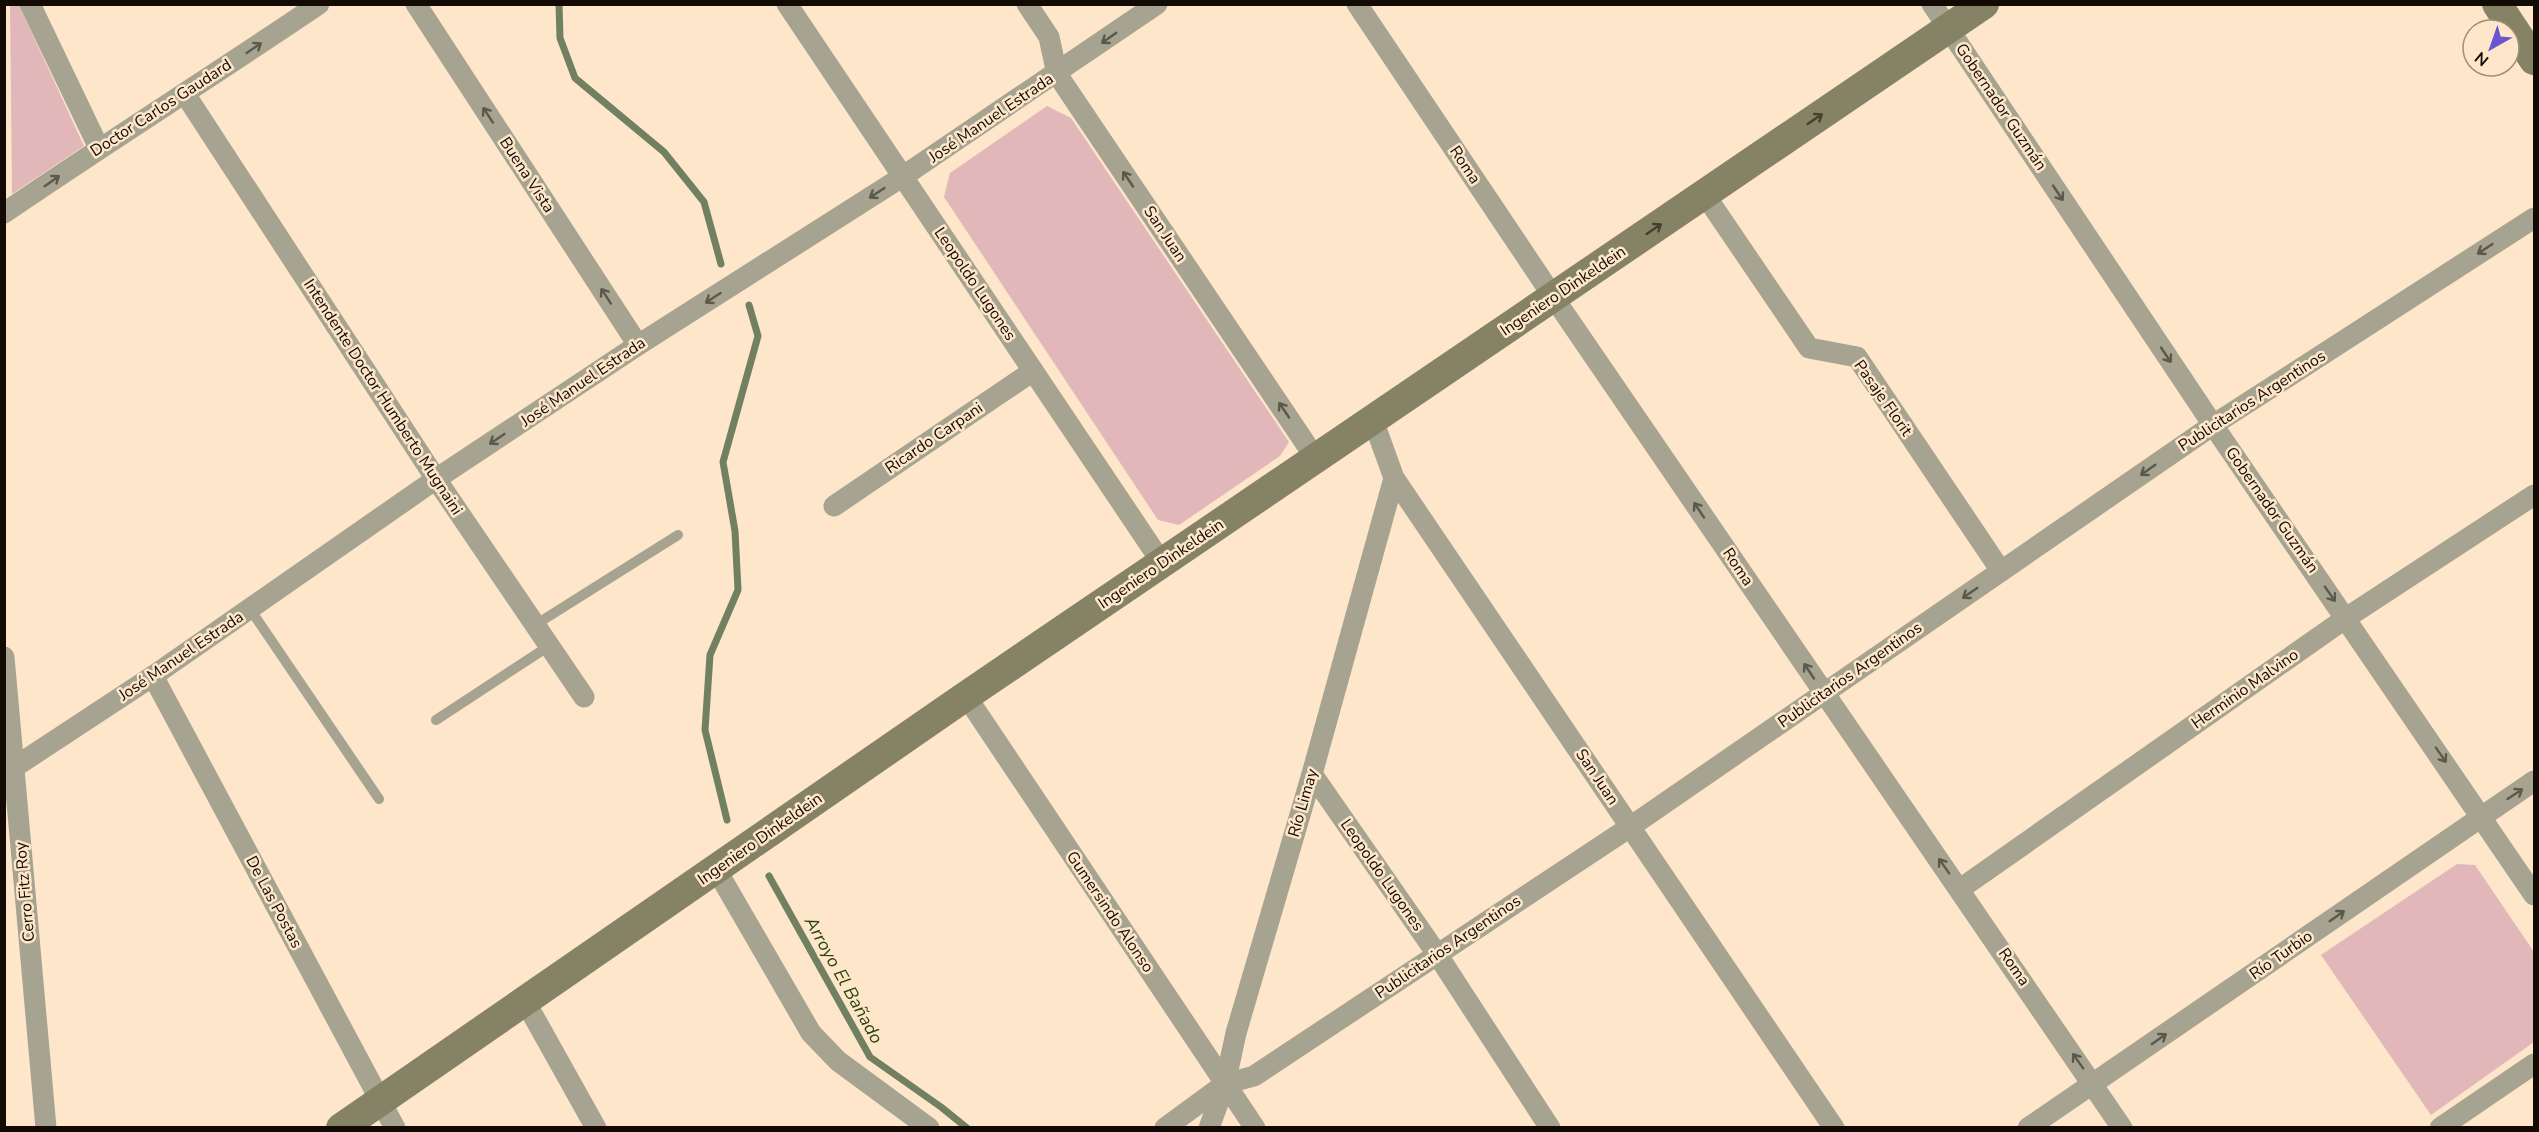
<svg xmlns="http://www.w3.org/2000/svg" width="2539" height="1132" font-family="'Nunito Sans',sans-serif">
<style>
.green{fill:#e2b7b9}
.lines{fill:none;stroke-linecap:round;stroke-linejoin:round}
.stream{stroke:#728062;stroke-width:7}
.lane{stroke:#a6a490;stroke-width:10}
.street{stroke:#a6a490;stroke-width:21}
.secondary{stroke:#858265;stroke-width:30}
.oneway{stroke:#5c584a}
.oneway2{stroke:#46412f}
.labels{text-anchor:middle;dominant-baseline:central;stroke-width:5;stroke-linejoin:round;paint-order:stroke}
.street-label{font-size:16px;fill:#130b03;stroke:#fde6ca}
.water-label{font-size:18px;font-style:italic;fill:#294508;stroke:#fde6ca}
</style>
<rect width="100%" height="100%" fill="#fde6ca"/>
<g class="green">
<path d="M10,5H19L84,146L12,194Z"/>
<path d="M1047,106L1071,118L1289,442L1280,456L1179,525L1158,520L944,197L950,173Z"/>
<path d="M2457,864L2475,865L2534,952V1042L2431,1115L2321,955Z"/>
</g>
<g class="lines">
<g class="stream">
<path d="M559,4L560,38L575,78L664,152L704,202L721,264"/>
<path d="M727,820L705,730L710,655L738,590L735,531L723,462L758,336L749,305"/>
<path d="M769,876L870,1057L941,1107L967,1128"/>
</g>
<g class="lane">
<path d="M250,609L379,799"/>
<path d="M535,625L678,535"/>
<path d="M436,720L549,646"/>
</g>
<g class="street">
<path d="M30,4L99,148"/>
<path d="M416,4L638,345"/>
<path d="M787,4L1162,563"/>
<path d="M1027,4L1049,37L1057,74L1316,459"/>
<path d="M1357,4L1554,298L2122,1128"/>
<path d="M1932,4L2213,425L2534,895"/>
<path d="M185,94L436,479L584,697"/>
<path d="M1705,195L1809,348L1857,357L2001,571"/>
<path d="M4,213C108,142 214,75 319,4"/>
<path d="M1373,420L1394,478L1834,1128"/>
<path d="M834,506L1033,371"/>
<path d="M4,657L46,1128"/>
<path d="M153,676L395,1128"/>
<path d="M966,696L1255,1128"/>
<path d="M4,774L153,676L436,479L638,345L902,177L1157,4"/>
<path d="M1312,774L1437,954L1550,1128"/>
<path d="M716,869L811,1033L838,1061L929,1128"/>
<path d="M1960,889L2346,618L2534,495"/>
<path d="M525,1001L596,1128"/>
<path d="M1165,1128L1225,1084L1254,1076L1630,827L2213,425L2534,218"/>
<path d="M1209,1128L1225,1084L1236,1033L1312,774L1394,478"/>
<path d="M2028,1128L2534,781"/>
<path d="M2440,1128L2534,1064"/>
</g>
<g class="secondary">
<path d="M2497,4L2534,60"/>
<path d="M341,1128L966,696L1984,4"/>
</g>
</g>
<defs><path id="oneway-shaft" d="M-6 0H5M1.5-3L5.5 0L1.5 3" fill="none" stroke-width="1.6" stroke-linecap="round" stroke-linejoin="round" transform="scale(1.5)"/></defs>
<g class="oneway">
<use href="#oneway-shaft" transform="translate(1109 38) rotate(145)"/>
<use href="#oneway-shaft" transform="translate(254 48) rotate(-34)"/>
<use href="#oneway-shaft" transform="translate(488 115) rotate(-123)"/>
<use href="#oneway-shaft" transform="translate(1128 179) rotate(-124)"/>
<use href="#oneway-shaft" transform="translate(52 181) rotate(-35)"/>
<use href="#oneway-shaft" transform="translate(877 193) rotate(147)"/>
<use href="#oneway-shaft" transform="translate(2058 193) rotate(56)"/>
<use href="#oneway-shaft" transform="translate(2485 249) rotate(147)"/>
<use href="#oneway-shaft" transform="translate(606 296) rotate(-123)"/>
<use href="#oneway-shaft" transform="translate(713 298) rotate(147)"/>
<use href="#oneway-shaft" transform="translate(2166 355) rotate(56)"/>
<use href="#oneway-shaft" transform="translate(1284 410) rotate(-124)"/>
<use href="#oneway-shaft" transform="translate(497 439) rotate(146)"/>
<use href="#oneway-shaft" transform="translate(2148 470) rotate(145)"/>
<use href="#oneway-shaft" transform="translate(1699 510) rotate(-124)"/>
<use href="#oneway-shaft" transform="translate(1970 593) rotate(145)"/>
<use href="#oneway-shaft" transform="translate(2330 594) rotate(55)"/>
<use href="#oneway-shaft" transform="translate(1809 671) rotate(-124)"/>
<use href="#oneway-shaft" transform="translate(2441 755) rotate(55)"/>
<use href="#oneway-shaft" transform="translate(2515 794) rotate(-33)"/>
<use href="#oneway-shaft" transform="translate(1944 866) rotate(-125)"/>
<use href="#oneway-shaft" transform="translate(2337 916) rotate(-35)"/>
<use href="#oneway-shaft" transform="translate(2159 1039) rotate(-35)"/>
<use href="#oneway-shaft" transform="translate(2078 1061) rotate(-125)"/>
</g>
<g class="oneway2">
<use href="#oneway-shaft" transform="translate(1815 119) rotate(-34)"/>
<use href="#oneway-shaft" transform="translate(1654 229) rotate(-34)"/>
</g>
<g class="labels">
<g class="street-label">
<text transform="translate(2001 107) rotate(56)">Gobernador Guzmán</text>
<text transform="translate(161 108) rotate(-33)">Doctor Carlos Gaudard</text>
<text transform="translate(991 118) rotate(-34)">José Manuel Estrada</text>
<text transform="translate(1465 165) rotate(56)">Roma</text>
<text transform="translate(527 175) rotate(57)">Buena Vista</text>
<text transform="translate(1165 234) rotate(56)">San Juan</text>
<text transform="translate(975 284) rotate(56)">Leopoldo Lugones</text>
<text transform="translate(1563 291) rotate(-34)">Ingeniero Dinkeldein</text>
<text transform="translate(583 382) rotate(-34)">José Manuel Estrada</text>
<text transform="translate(383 397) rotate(57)">Intendente Doctor Humberto Mugnaini</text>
<text transform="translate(1883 398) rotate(55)">Pasaje Florit</text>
<text transform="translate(2252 401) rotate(-33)">Publicitarios Argentinos</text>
<text transform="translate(934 438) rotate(-34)">Ricardo Carpani</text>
<text transform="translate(2272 510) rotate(55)">Gobernador Guzmán</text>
<text transform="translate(1161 564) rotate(-34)">Ingeniero Dinkeldein</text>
<text transform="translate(1738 567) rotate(56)">Roma</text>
<text transform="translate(181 656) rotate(-34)">José Manuel Estrada</text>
<text transform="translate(1850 675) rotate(-35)">Publicitarios Argentinos</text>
<text transform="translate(2245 689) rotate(-35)">Herminio Malvino</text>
<text transform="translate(1597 777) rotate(56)">San Juan</text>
<text transform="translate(1303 803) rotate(-74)">Río Limay</text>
<text transform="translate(760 839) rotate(-35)">Ingeniero Dinkeldein</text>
<text transform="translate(1382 875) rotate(55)">Leopoldo Lugones</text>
<text transform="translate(25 892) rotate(-95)">Cerro Fitz Roy</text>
<text transform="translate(274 902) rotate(62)">De Las Postas</text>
<text transform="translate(1110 912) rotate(56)">Gumersindo Alonso</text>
<text transform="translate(1448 947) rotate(-34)">Publicitarios Argentinos</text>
<text transform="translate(2281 955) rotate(-35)">Río Turbio</text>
<text transform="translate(2014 967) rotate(55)">Roma</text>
</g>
<g class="water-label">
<text transform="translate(844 980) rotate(61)">Arroyo El Bañado</text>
</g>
</g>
<rect width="2539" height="1132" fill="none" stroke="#130b03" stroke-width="12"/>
<g transform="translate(2491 48) rotate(220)"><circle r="28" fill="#fde6ca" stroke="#9f8e7a" stroke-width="1.5"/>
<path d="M0-4.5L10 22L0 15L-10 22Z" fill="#6955ce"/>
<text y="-9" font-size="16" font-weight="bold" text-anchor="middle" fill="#130b03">N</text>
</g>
</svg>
